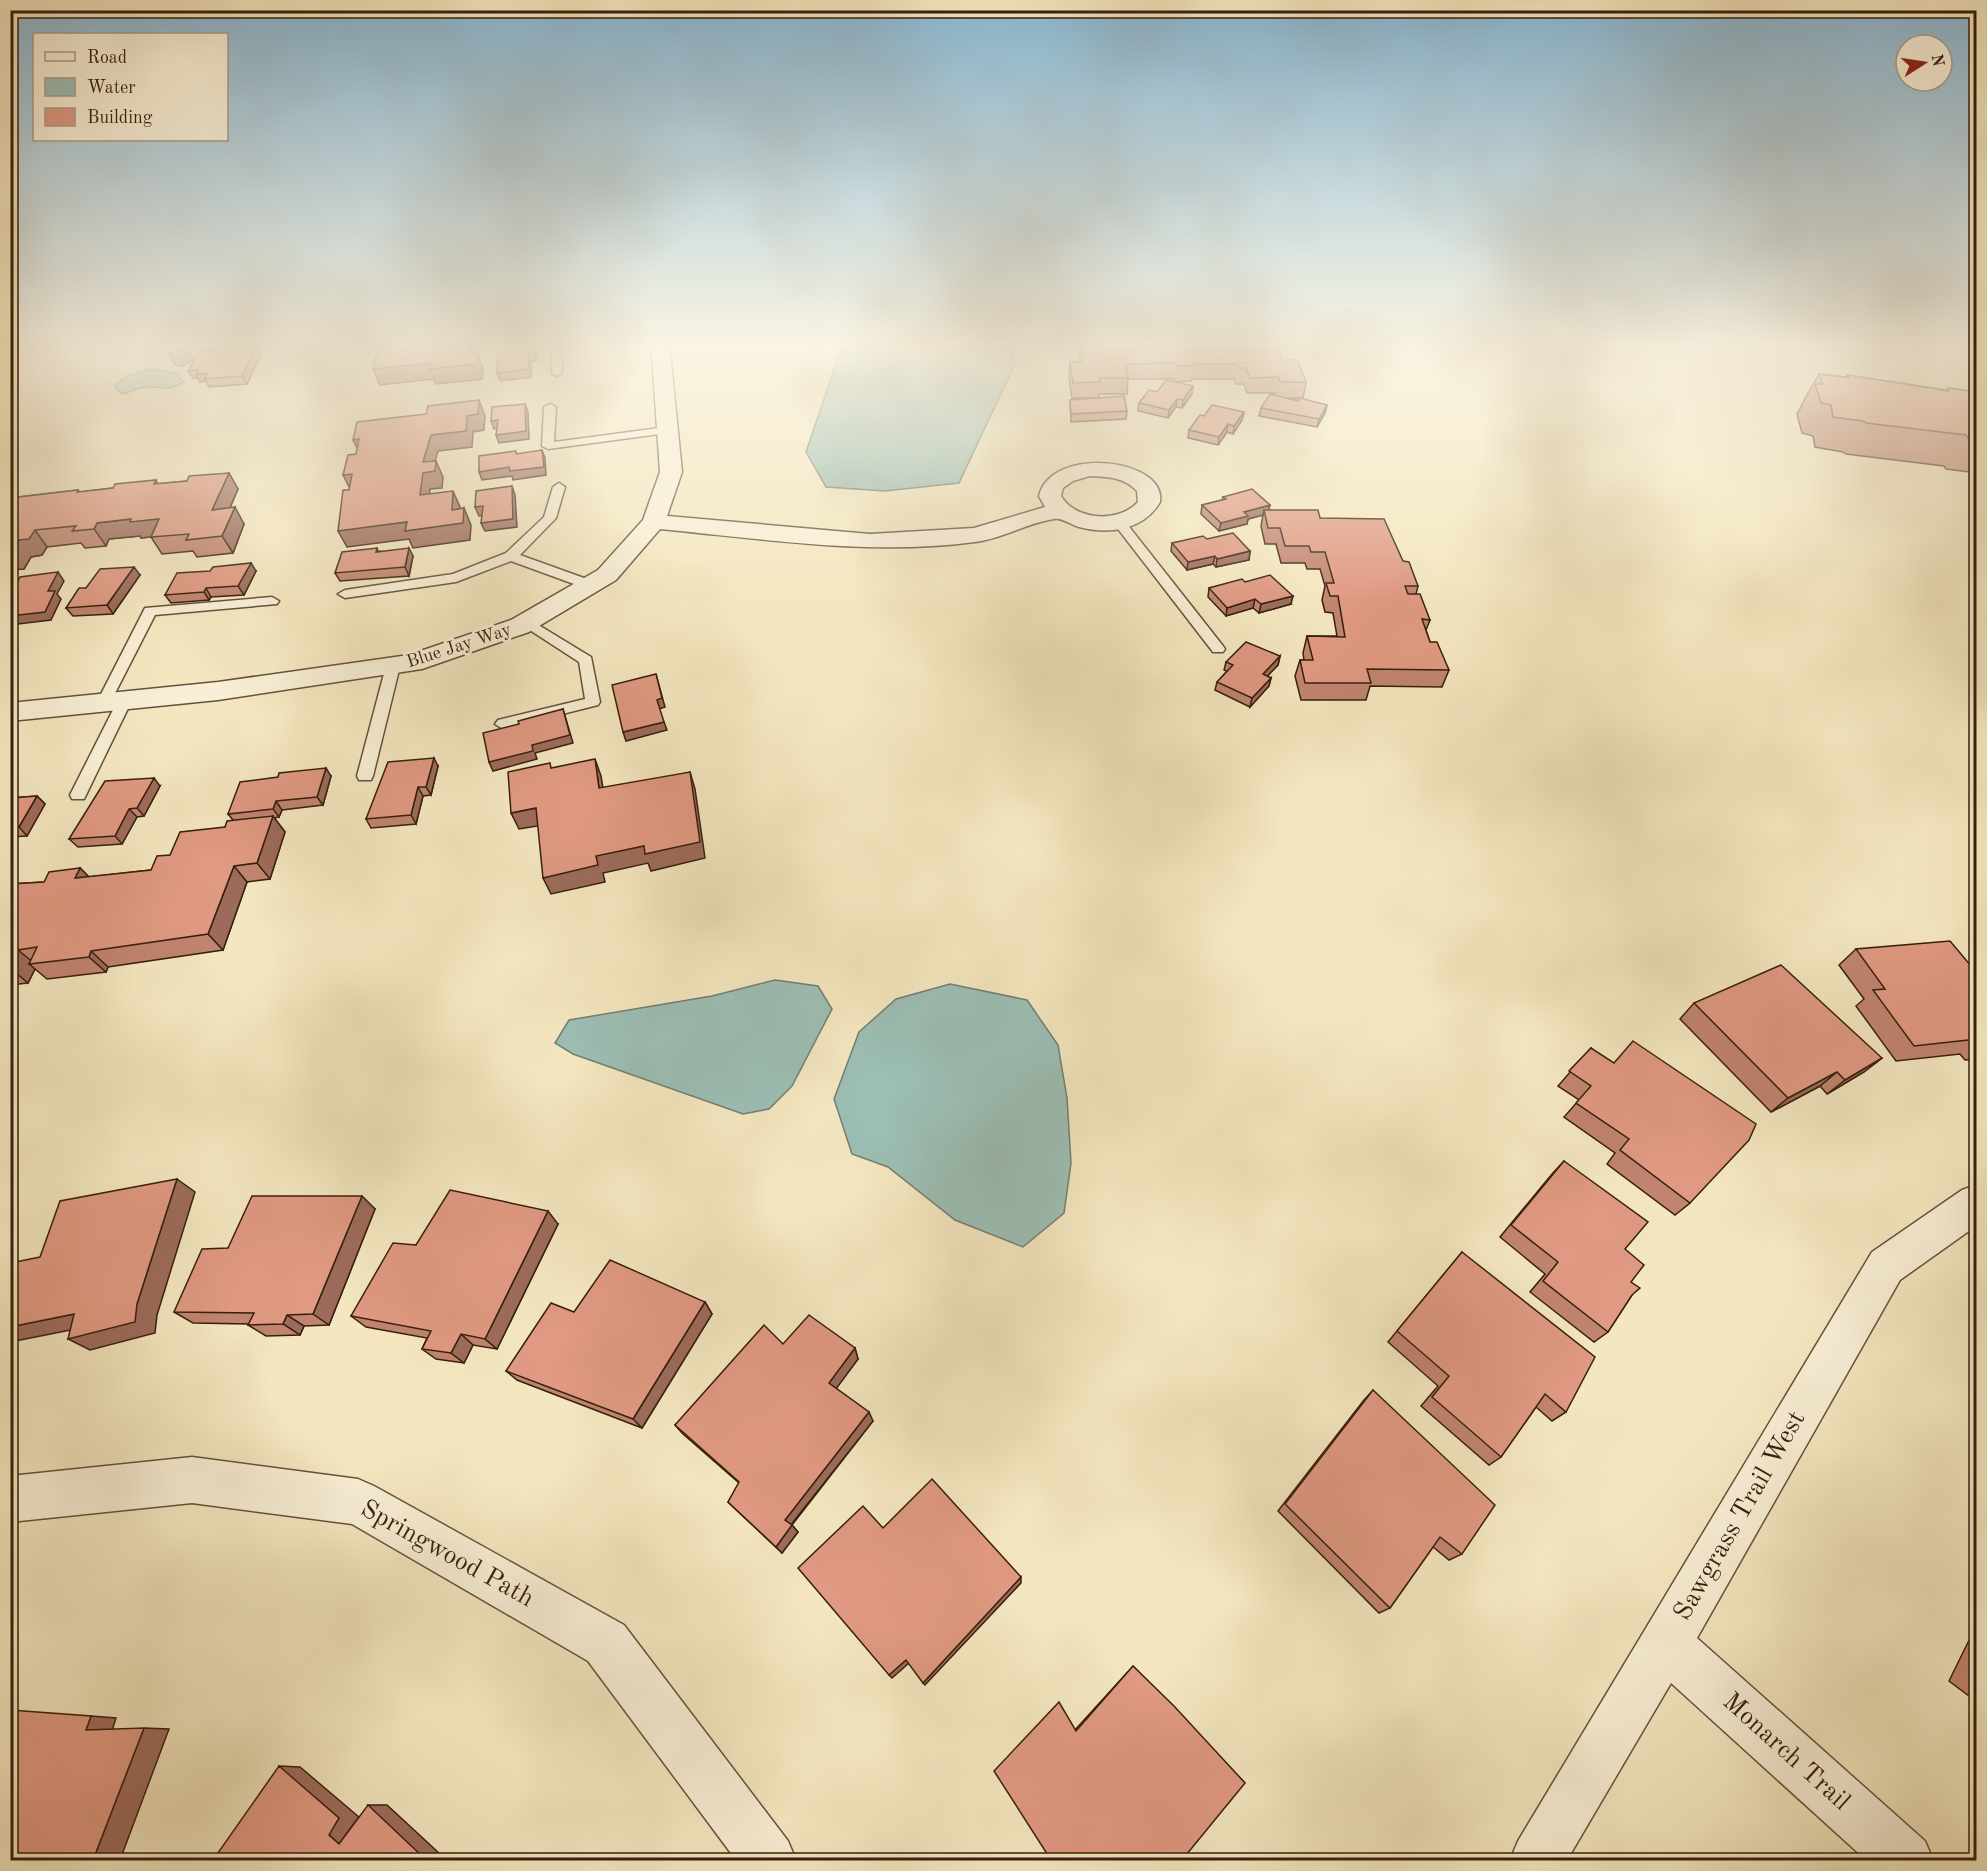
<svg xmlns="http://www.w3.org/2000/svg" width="1987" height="1871" font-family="'Old Standard TT',serif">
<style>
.water{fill:#9cbfb5;stroke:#737f72;stroke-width:1.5}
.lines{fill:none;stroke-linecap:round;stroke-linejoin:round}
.lane-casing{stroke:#66513a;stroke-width:3}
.street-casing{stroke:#66513a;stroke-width:3}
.lane{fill:#f8efd6;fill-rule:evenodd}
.street{fill:#f8efd6;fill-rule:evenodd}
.wall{fill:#c18470;stroke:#361f0d;stroke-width:1.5}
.shaded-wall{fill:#9d6b5b;stroke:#361f0d;stroke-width:1.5}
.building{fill:#e09982;stroke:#361f0d;stroke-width:1.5}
.labels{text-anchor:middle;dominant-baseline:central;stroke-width:6;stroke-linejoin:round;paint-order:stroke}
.far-street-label{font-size:18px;fill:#361f0d;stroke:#f8efd6}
.near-street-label{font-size:26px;fill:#361f0d;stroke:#f8efd6}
</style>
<rect width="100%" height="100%" fill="#f4e7c0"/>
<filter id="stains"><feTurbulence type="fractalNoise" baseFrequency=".00333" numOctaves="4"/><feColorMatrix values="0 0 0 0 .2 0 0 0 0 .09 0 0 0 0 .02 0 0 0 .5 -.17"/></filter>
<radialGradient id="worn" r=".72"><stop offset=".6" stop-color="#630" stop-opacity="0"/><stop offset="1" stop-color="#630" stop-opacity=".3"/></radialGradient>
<g class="water">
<path d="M853,342H1007L1015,364L959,483L885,491L826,487L806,452L840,352Z"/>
<path d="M151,369L175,373L184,382C164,394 163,385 146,387C138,388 130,392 122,394L114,386L128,376Z"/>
<path d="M775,980L818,986L832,1009L792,1086L769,1109L743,1114L573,1054L555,1043L569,1020L712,996Z"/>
<path d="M950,984L1027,1000L1058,1045L1067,1098L1071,1163L1064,1213L1023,1247L955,1220L888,1167L852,1154L834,1099L859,1032L896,999Z"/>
</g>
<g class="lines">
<defs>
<g id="lane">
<path d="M551,342H561L562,373L557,376L552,373Z"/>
<path d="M550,404L556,407L554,442L667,427L673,430L667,433L548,449L542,446L544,407Z"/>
<path d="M559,483L565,487L556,518L520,555L595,582L597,585L595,588H585L511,561L456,582L345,598L338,594L345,590L453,574L506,553L544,517L553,487Z"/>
<path d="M1119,518L1123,519L1223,646L1225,649L1223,652H1213L1115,525L1113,522L1115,519Z"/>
<path d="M272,597L279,601L277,604L155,615L109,705L104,707L97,702L145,608Z"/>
<path d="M527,618L591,657L600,702L598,705L503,729L495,724L498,720L585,699L579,662L522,625L520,622L522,619Z"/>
<path d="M393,661L400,666L373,776L371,780H359L357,776L386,666Z"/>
<path d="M125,695L132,700L86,795L84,799H72L70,795L118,700Z"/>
</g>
<g id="street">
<path d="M651,342H669L682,472L667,516L870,534L974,528L1045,507L1039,496C1051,445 1167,458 1160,502C1144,530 1109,535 1079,527C1072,525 1061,517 1054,519C1027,523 1002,539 975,542C870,556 764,539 660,529L616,580L529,632L422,669L218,700L10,721V703L218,682L409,655L511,620L598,570L643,520L660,472ZM1090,476C1108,477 1124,477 1137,491L1138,502C1119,523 1076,521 1061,496L1063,488L1073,481Z"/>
<path d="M1976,1185V1226L1900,1280L1697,1638L1925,1841L1933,1860H1866L1671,1683L1567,1860H1510L1518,1841L1872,1252L1962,1190Z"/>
<path d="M192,1457L358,1479L374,1486L624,1625L788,1841L796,1860H736L588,1661L352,1524L192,1503L10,1522V1476Z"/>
</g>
</defs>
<use href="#lane" class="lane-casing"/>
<use href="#street" class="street-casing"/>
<use href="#lane" class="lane"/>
<use href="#street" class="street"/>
</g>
<g class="wall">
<path d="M1079,342H1275L1282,360L1306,382L1303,398H1286L1327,405L1325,413L1317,427L1259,416L1261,408L1276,396L1275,393H1247L1244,384H1236L1234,379H1192L1191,381L1175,382L1174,379H1128L1127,394H1099V398L1127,411L1126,419L1071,422L1070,400L1094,398H1072L1069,377L1070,362H1080L1078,353Z"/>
<path d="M252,344L261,354L247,384L209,387L206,381L200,382L198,378H193L188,371L235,348Z"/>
<path d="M190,353L194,360L183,366L175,365L169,354Z"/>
<path d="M1819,374L1846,377L1847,375L1947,390L1948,388L1977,392V473L1946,469L1944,466L1846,454L1843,452L1815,447L1813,436L1802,433L1797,414L1802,405V404Z"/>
<path d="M1193,386L1192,394L1182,408L1176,407L1168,418L1138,411L1139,403L1157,392Z"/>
<path d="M1244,412L1242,420L1233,434L1227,432L1218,445L1188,438L1189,430L1204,416Z"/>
<path d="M229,473L238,489L230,508L244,524L233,553L197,557L193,551L162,554L151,537L141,538L140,536L109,539L106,546L85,548L81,543L47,547L42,555L31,557L24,569L10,570V498L78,490L80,492L113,488L156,480L158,484L187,481Z"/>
<path d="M1223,497L1269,510L1320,518L1403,561L1418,586L1416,594L1430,620L1426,630L1430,642L1449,670L1442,687L1370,686L1366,700H1301L1295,676L1300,660H1304L1303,653L1307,636H1337L1333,613L1325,612L1322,600L1325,586L1320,569H1307L1305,563H1281L1276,544H1265L1261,526L1263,515L1248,519L1247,524L1219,531L1201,514L1202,505L1222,500Z"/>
<path d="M1207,539L1250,551L1249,560L1216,567L1213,564L1187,570L1171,551L1172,543Z"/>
<path d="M377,548L378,551L413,556L409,576L340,581L335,573Z"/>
<path d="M256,571L244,595L211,597L209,600L171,603L165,595Z"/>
<path d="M140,575L113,614L73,616L66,608L86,588Z"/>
<path d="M1245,582L1291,604L1259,613L1253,608L1226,616L1208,597L1209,588Z"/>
<path d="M1280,656L1278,665L1267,676L1271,678L1269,686L1250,707L1215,690L1217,682L1227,671L1224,670L1226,662Z"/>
<path d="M438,766L431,795L423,796L416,824L371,828L366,819Z"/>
<path d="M331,776L323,805L282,810L279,817L274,818L285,832L270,879L247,882L223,950L108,967L106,972L47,979L35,969L28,983L10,985V884L44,882L80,868L89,877L151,870L170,855L225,827L233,820L228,814Z"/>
<path d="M160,786L144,816L137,817L122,844L78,847L69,839Z"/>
<path d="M37,796L45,804L27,836L10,837V798Z"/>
<path d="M1856,949L1977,973V1059L1965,1060L1960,1054L1896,1061L1856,1006L1864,999L1839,965Z"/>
<path d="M1694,1003L1882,1058L1864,1072L1827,1094L1820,1086L1771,1112L1680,1019Z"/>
<path d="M1591,1048L1690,1203L1675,1215L1607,1164L1615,1153L1564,1117L1579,1100L1558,1086Z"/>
<path d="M1564,1161L1625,1249L1631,1282L1632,1295L1608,1332L1594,1342L1530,1292L1545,1274L1500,1237L1552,1174Z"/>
<path d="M375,1209L329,1325L304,1326L300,1335L266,1336L248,1325L249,1324L193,1323L174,1312L228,1248Z"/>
<path d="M558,1224L497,1349L473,1345L464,1363L436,1359L422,1349L427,1338L366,1327L351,1316L416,1245Z"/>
<path d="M1462,1252L1566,1412L1552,1421L1536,1407L1501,1457L1489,1465L1421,1406L1438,1386L1388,1342Z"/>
<path d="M705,1302L712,1314L642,1428L517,1380L506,1371L574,1312Z"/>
<path d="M783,1344L855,1348L858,1359L836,1388L873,1421L792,1525L798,1532L782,1553L728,1502L739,1483L683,1434L675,1425Z"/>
<path d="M1373,1390L1462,1554L1449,1560L1433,1547L1390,1608L1379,1613L1278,1511L1364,1400Z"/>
<path d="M1977,1624V1702L1949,1681Z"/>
<path d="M1133,1666L1245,1783L1075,1730Z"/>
</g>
<g class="shaded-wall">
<path d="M470,342L476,356L477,353L483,368L482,379L436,384L433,379L380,385L373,369L468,354Z"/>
<path d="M533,342H534L536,347V361H531V377L500,381L497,373L529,353Z"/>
<path d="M252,344L255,350L257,346L261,354L247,384L242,376L250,346Z"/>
<path d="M190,353L194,360L183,366L178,358Z"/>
<path d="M208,373L205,379L206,381L200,382L196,374Z"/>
<path d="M1193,386L1192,394L1182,408L1183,400Z"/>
<path d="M1177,399L1176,407L1168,418L1169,410Z"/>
<path d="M479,400L485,416L484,430L473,432L472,447L438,451L432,472L436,461L443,477L442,488L430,489L428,512L420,495L423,462L431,435L467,416Z"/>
<path d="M525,404L528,412L529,439L499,443L496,435Z"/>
<path d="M1327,405L1325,413L1317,427L1319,419Z"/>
<path d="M1244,412L1242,420L1233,434L1234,426Z"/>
<path d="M498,420L501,428L494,429L491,421Z"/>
<path d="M1228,424L1227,432L1218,445L1219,437Z"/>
<path d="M359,439L361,456L353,440Z"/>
<path d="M542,450L545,458L546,475L513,480L512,476L482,480L479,472Z"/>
<path d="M229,473L238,489L222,526L212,510Z"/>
<path d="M352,474L351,491L343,475Z"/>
<path d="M512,486L515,495L517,527L485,531L481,523Z"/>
<path d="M453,491L460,507L459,524L464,508L471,525L470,540L413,548L409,539L347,547L338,531L452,510Z"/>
<path d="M1270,505L1268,513L1264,510L1263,515L1248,519L1247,524L1219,531L1221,523L1244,512Z"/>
<path d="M483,506L486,515L479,516L475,507Z"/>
<path d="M235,507L244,524L233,553L222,536Z"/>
<path d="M131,519H159L170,535L141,538L140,536L109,539L106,546L94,529L97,523Z"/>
<path d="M35,530L47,547L42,555L31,557L24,569L10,570V552L19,540Z"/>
<path d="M409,548L413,556L409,576L405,567Z"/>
<path d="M1250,551L1249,560L1216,567L1217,559Z"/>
<path d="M1215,556L1213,564L1187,570L1188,562Z"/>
<path d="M251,563L256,571L244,595L238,586Z"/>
<path d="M134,567L140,575L113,614L107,605Z"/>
<path d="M58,572L64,581L57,594L61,599L51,620L10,625V616L48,591Z"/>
<path d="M206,588L211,597L209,600L204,592Z"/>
<path d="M1293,596L1291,604L1259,613L1261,604Z"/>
<path d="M1255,599L1253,608L1226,616L1227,608Z"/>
<path d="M1280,656L1278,665L1261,683L1263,674Z"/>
<path d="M656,674L665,707L659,709L657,700Z"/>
<path d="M1271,678L1269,686L1250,707L1252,698Z"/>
<path d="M563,709L573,743L535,753L537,759L493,771L489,762L532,745Z"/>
<path d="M664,722L667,730L626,741L623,732Z"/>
<path d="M434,758L438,766L431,795L426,787Z"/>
<path d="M595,759L601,776L606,805L599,788Z"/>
<path d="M326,768L331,776L323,805L317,797Z"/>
<path d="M690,772L695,789L705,858L651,871L648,863L603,873L605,882L551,894L543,878Z"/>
<path d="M154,778L160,786L144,816L137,808Z"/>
<path d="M418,787L423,796L416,824L411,815Z"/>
<path d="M37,796L45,804L27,836L19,827Z"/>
<path d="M276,801L282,810L279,817L273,809Z"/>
<path d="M536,808L544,825L519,829L511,813Z"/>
<path d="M129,809L137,817L122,844L115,836Z"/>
<path d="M273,816L285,832L270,879L257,863Z"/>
<path d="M234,866L247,882L223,950L208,934Z"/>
<path d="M80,868L96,884L75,878Z"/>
<path d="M18,950L34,963L29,964L35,969L28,983L10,968V965Z"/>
<path d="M91,951L108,967L106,972L89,957Z"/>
<path d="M1882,1058L1864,1072L1827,1094L1845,1080Z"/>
<path d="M1837,1072L1820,1086L1771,1112L1788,1098Z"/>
<path d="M177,1179L195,1192L157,1315L155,1333L90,1350L68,1339L137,1304Z"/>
<path d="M362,1196L375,1209L329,1325L313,1314Z"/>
<path d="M548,1211L558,1224L497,1349L485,1339Z"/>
<path d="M705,1302L712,1314L642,1428L633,1419Z"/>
<path d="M74,1314L96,1325L10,1342V1327Z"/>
<path d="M287,1315L304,1326L300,1335L283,1324Z"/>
<path d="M461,1334L473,1345L464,1363L451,1353Z"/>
<path d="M855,1348L858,1359L833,1393L829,1383Z"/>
<path d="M869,1412L873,1421L790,1526L785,1520Z"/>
<path d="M792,1525L798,1532L782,1553L776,1547Z"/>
<path d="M1021,1577V1583L925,1685L923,1683Z"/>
<path d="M906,1660L909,1663L892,1678L889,1675Z"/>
<path d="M91,1716L116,1718L112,1731L86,1730Z"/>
<path d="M144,1728L169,1729L120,1860H93Z"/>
<path d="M279,1766L300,1767L359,1817L339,1844L329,1835Z"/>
<path d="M368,1805H387L440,1854L435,1860H419Z"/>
</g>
<g class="building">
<path d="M379,342H441V344L470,342L468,354L477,353V364L429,369L431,363L373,369Z"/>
<path d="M533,342V353H529L528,369L497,373L498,354H504L505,343Z"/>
<path d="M1080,342H1275L1282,360H1297L1306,382H1280L1278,377L1250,378L1246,368H1239L1237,364H1193L1194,366H1177L1176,363L1125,364L1128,378H1099L1100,382L1073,383L1070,362H1083Z"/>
<path d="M252,344L250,346H257L242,376L205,379L208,373L196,374L198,370L188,371L200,351L235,348L236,345Z"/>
<path d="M183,349L190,353L178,358L171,357L169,354Z"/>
<path d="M1819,374L1849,378L1847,375L1949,391L1948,388L1977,392V439L1968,438L1966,435L1866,423L1863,421L1833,417L1831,405L1821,403L1815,384H1823Z"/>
<path d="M1166,380L1193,386L1183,400L1177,399L1169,410L1139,403L1149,390L1157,392Z"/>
<path d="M1270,394L1298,401L1300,398L1327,405L1319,419L1261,408Z"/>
<path d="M1124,396L1127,411L1071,414L1070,400Z"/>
<path d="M479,400L478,414L467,416L466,431L431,435L423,462L436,461L435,471L423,473L420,495L453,491L452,510L464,508L463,523L405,531L407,522L338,531L343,490H349L352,474L343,475L348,455L356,454L359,439L353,440L357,422L426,414L428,406Z"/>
<path d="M525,404L526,431L496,435L498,420L491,421L492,407Z"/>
<path d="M1212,405L1244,412L1234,426L1228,424L1219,437L1189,430L1200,415L1204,416Z"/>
<path d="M542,450L544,467L510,471L509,467L479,472V456L516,451V454Z"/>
<path d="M229,473L212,510L235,507L222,536L186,540L189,534L151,537L159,519L130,522L131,519L97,523L94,529L72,531L76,526L35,530L29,539L19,540L10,552V498L78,490L77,492L113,488L115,484L156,480L154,484L187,481L189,476Z"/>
<path d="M512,486L513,519L481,523L483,506L475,507L476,491Z"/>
<path d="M1252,489L1270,505L1244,512L1248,516L1221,523L1202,505L1226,499L1223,497Z"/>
<path d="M1264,510H1318L1320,518L1384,519L1403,561L1409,562L1418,586H1405L1408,594H1420L1430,620L1422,619L1430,642H1437L1449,670L1367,669L1371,683H1305L1300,660H1313L1307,636L1345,637L1338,596H1330L1326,583H1334L1325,552H1311L1309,546H1285L1280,528H1268Z"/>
<path d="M1233,533L1250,551L1217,559L1215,556L1188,562L1172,543L1203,536L1207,539Z"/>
<path d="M377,548L376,552L409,548L405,567L335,573L342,552Z"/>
<path d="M251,563L238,586L206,588L204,592L165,595L177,573L210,571L213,567Z"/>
<path d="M134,567L107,605L66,608L79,588H86L100,569Z"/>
<path d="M58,572L48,591H55L45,612L10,616V597L20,577Z"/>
<path d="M1270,575L1293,596L1261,604L1255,599L1227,608L1209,588L1242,579L1245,582Z"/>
<path d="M1246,642L1280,656L1263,674L1271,678L1252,698L1217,682L1233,665L1226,662Z"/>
<path d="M656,674L662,698L657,700L664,722L623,732L612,685Z"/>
<path d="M563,709L570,735L532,745L533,751L489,762L483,733L519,724L518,721Z"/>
<path d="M434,758L426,787H418L411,815L366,819L388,762Z"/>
<path d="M595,759L599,788L690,772L700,842L645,854L644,846L596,856L598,865L543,878L536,808L511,813L508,772L550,763L551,768Z"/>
<path d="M326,768L317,797L276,801L273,809L228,814L240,782L278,777L279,773Z"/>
<path d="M154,778L137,808L129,809L115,836L69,839L105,781Z"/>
<path d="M37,796L19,827L10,828V798Z"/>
<path d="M273,816L257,863L234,866L208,934L91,951L89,957L29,964L37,947L18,950L10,965V884L44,882L49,872L80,868L75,878L151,870L157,856L170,855L180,832L225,827L227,821Z"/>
<path d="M1950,941L1977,973V1039L1914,1046L1873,990L1885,989L1856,949Z"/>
<path d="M1781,965L1882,1058L1845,1080L1837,1072L1788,1098L1694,1003Z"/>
<path d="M1633,1041L1756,1124L1749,1140L1690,1203L1620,1150L1629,1139L1576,1103L1591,1086L1569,1071L1591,1048L1614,1063Z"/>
<path d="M1564,1161L1648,1222L1625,1249L1644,1265L1631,1282L1640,1288L1632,1295L1608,1332L1543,1281L1558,1262L1511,1225Z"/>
<path d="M177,1179L137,1304L135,1322L68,1339L74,1314L10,1327V1263L40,1257L60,1201Z"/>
<path d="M450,1190L548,1211L485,1339L461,1334L451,1353L422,1349L431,1331L351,1316L393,1243L416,1245Z"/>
<path d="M252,1196H362L313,1314L287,1315L283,1324L248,1325L254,1313L174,1312L202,1249L228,1248Z"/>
<path d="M1462,1252L1595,1357L1566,1412L1545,1394L1501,1457L1432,1397L1449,1376L1397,1331Z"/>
<path d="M610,1260L705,1302L633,1419L506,1371L551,1303L574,1312Z"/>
<path d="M809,1315L855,1348L829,1383L869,1412L785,1520L792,1525L776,1547L728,1502L739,1482L675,1425L764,1325L783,1344Z"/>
<path d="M1373,1390L1495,1505L1462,1554L1440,1537L1390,1608L1285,1504Z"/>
<path d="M932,1479L1021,1577L923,1683L906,1660L889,1675L798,1568L863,1506L883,1528Z"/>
<path d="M1133,1666L1174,1706L1245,1783L1182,1860H1051L994,1771L1059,1702L1076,1731Z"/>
<path d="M10,1710L91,1716L86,1730L144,1728L93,1860H10Z"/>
<path d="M279,1766L339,1818L329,1835L339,1844L368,1805L422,1856L419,1860H213Z"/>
</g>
<linearGradient id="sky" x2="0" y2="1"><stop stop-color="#89b8d4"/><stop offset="0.57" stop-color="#faf4e3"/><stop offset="1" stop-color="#faf4e3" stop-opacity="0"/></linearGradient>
<rect width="1987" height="604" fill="url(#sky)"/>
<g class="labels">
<g class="far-street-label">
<text transform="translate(459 646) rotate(-18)">Blue Jay Way</text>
</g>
<g class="near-street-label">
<text transform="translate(1740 1516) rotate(-60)">Sawgrass Trail West</text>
<text transform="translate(447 1554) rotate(29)">Springwood Path</text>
<text transform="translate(1786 1752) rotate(42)">Monarch Trail</text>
</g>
</g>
<rect width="1987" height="1871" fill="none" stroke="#f4e7c0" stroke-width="36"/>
<rect x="12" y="12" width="1963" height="1847" fill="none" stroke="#361f0d" stroke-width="3"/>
<rect x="18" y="18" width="1951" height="1835" fill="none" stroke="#361f0d" stroke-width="1.5"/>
<rect x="33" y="33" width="195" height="108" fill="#f8efd6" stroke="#aa9c86" stroke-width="1.5"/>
<rect x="45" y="52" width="30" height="9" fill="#f8efd6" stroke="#aa9c86" stroke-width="1.5"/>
<text x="87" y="63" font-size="18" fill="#361f0d">Road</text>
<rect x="45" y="78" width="30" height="18" fill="#9cbfb5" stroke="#aa9c86" stroke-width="1.5"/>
<text x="87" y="93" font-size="18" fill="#361f0d">Water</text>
<rect x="45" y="108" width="30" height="18" fill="#e09982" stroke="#aa9c86" stroke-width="1.5"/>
<text x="87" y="123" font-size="18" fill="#361f0d">Building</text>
<g transform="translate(1924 63) rotate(78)"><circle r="28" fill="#f8efd6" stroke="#aa9c86" stroke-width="1.5"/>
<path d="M0-4.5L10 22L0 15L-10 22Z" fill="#8f2418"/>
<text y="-9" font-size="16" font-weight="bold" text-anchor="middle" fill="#361f0d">N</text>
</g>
<rect width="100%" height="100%" filter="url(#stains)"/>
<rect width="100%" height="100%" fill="url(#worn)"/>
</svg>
